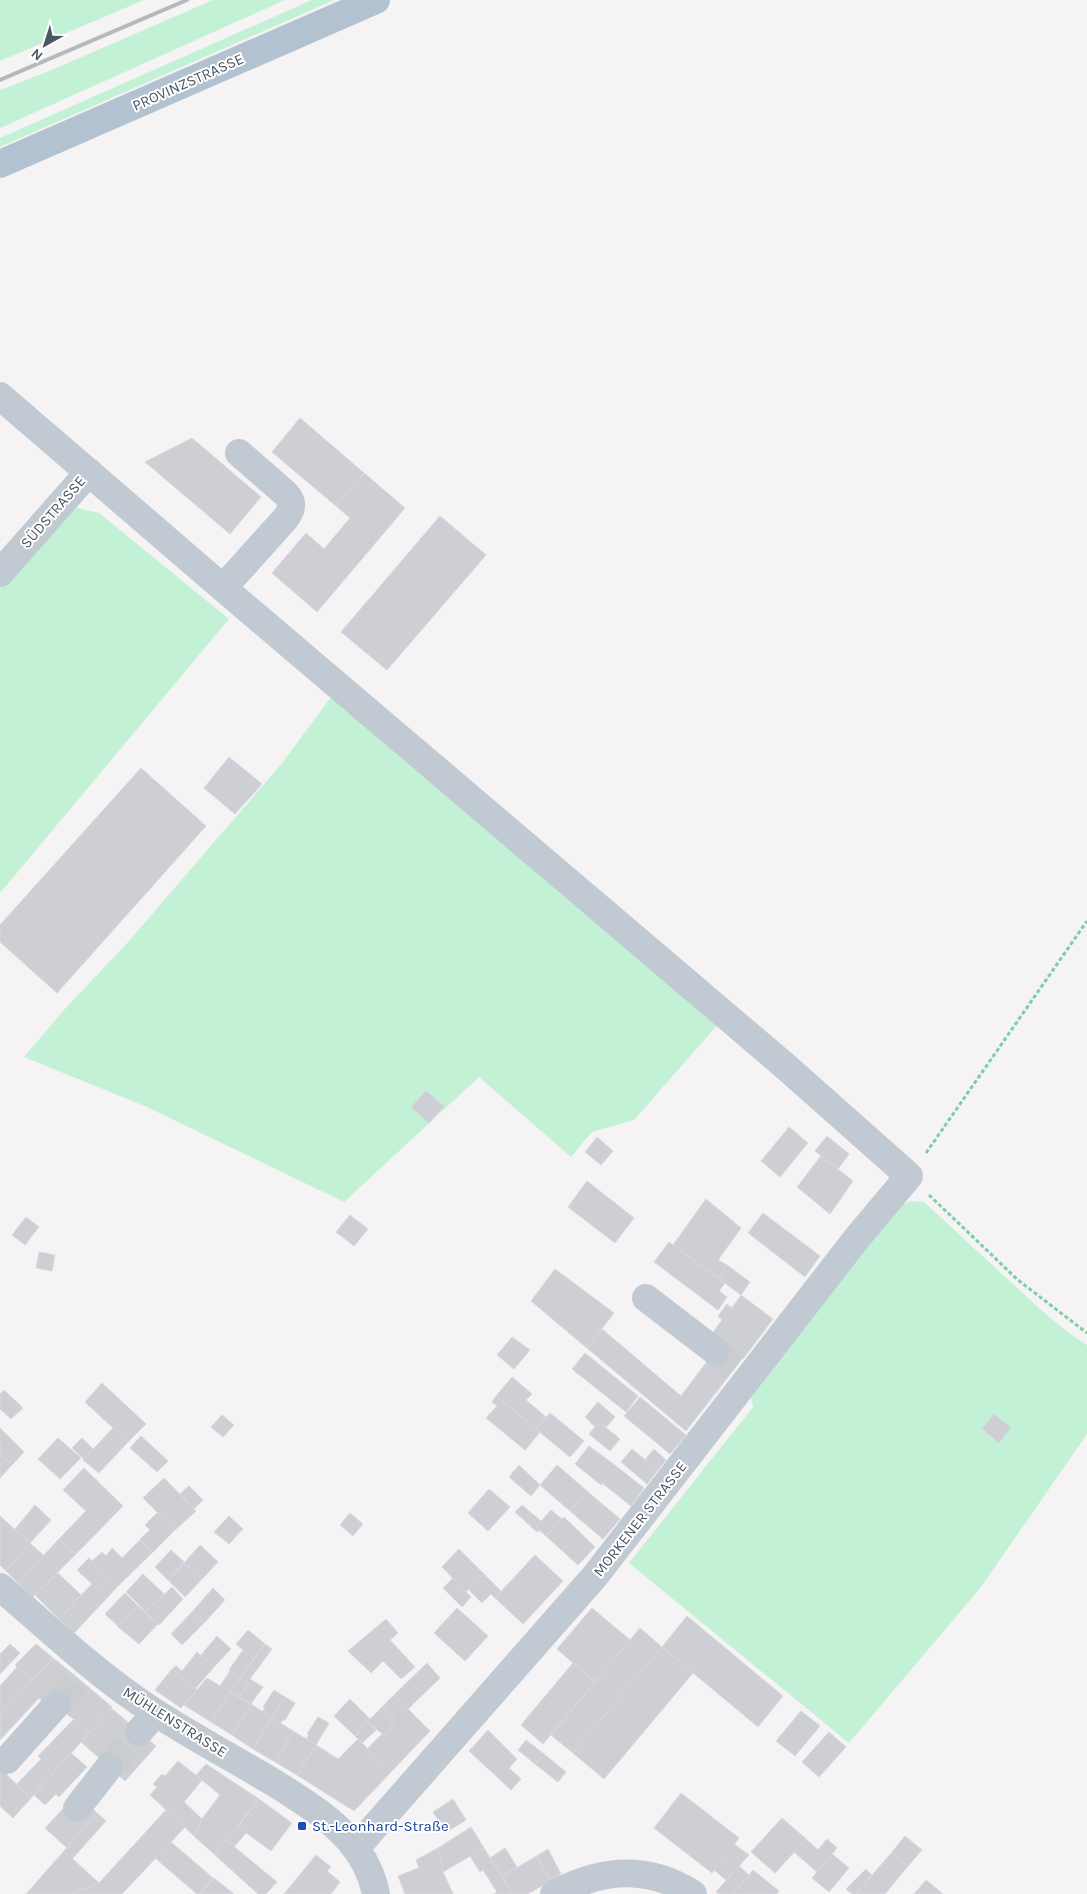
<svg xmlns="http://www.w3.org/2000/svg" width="1087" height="1894" font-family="Karla,sans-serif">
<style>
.green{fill:#c3f1d5}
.building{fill:#cdcfd5;stroke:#d7d9de}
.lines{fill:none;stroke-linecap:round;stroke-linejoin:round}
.minor-tunnel{stroke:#caccce;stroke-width:28;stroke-dasharray:28 14;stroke-linecap:butt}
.path{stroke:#7ad0a6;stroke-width:3;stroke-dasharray:4 2.5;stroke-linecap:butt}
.minor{stroke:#c1cad2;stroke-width:28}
.major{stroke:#b3c2d1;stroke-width:28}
.rail{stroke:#b5b8bd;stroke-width:4}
.transit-dot{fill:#1a4fb4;stroke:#fff;stroke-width:2}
.labels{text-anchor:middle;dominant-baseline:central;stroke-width:4;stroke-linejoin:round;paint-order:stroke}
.street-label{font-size:15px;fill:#4a5661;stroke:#fff}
.transit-label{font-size:15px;fill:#164399;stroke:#fff;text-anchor:start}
</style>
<rect width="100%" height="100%" fill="#f5f3f3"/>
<g class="green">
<path d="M0,0H144L0,61Z"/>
<path d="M213,0H285L0,128V90L47,72Z"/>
<path d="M312,0H334L0,147V138Z"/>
<path d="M73,507L99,513L229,619L0,893V588Z"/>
<path d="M334,693L719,1023L634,1120L592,1132L571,1157L479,1077L344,1202L147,1107L24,1057L64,1010L129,941L283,762Z"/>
<path d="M911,1201L924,1202L1040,1309L1070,1334L1087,1345V1434L981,1587L849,1743L629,1563L753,1407L751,1397L895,1208Z"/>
</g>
<g class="building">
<path d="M300,418L364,473L336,506L272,452Z"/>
<path d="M192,438L261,497L230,534L145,462Z"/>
<path d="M364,473L405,508L317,612L272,573L306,533L324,549L350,518L336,506Z"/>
<path d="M440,516L486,555L387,670L341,632Z"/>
<path d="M229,757L262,784L235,814L204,788Z"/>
<path d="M141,768L206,826L57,993L0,942V925Z"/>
<path d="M426,1091L444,1106L429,1123L411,1107Z"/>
<path d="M789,1127L808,1143L780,1177L761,1161Z"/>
<path d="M827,1136L849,1154L838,1169L815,1151Z"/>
<path d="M597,1137L613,1151L601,1165L585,1152Z"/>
<path d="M821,1156L853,1181L830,1214L797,1187Z"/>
<path d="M587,1181L634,1218L615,1243L568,1207Z"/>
<path d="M706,1199L741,1228L718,1260L727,1265L718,1278L673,1245Z"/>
<path d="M763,1213L820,1256L805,1277L748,1233Z"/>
<path d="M350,1215L368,1229L354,1246L336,1232Z"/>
<path d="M26,1217L39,1227L25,1245L12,1235Z"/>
<path d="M669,1242L725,1283L719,1291L727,1297L718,1310L654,1262Z"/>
<path d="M39,1252L55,1255L52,1271L36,1268Z"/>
<path d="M727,1265L750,1282L741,1295L718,1278Z"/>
<path d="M555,1269L614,1313L587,1348L531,1301Z"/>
<path d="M741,1295L773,1319L743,1359L711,1335L722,1320L718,1316L727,1304L732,1308Z"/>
<path d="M602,1329L681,1396L721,1343L742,1359L686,1431L587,1348Z"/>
<path d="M512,1337L530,1350L514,1369L497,1355Z"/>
<path d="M585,1353L638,1396L626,1412L572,1369Z"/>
<path d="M512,1377L532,1394L526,1400L546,1417L536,1429L496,1396Z"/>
<path d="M102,1383L146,1424L128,1442L85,1402Z"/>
<path d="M4,1390L23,1408L11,1419L0,1409V1394Z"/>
<path d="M496,1396L540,1432L525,1450L486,1418L497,1406L492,1402Z"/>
<path d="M640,1397L686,1435L670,1454L624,1416Z"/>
<path d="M598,1402L615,1417L606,1427L599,1422L595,1427L585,1417Z"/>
<path d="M550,1413L584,1441L570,1457L536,1429Z"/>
<path d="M994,1414L1011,1428L999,1443L982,1429Z"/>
<path d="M222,1415L234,1425L223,1437L211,1427Z"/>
<path d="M599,1422L620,1439L610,1451L589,1434Z"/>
<path d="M0,1428L24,1452L12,1465L0,1454Z"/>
<path d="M113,1428L128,1442L99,1473L83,1460Z"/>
<path d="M141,1436L168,1461L157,1472L130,1448Z"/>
<path d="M58,1438L81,1458L60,1479L38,1459Z"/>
<path d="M82,1438L93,1449L84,1459L72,1448Z"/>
<path d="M589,1446L616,1466L601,1485L575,1464Z"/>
<path d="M632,1449L658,1470L647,1484L621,1462Z"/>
<path d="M654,1449L666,1460L658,1470L645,1460Z"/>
<path d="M0,1454L12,1465L0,1478Z"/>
<path d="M519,1465L540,1485L531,1496L509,1477Z"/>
<path d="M557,1465L587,1491L570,1511L540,1485Z"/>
<path d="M616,1466L644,1488L631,1506L602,1483Z"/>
<path d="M84,1468L123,1506L76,1554L59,1539L86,1511L63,1490Z"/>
<path d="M164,1478L196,1511L175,1530L143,1498Z"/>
<path d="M189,1486L203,1500L194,1509L180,1494Z"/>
<path d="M489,1489L510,1507L488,1531L468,1513Z"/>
<path d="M587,1491L620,1519L603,1539L570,1511Z"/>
<path d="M35,1505L51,1520L30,1543L15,1529Z"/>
<path d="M522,1505L541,1521L536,1527L540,1530L537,1532L515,1512Z"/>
<path d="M551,1510L562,1519L546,1536L536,1527Z"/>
<path d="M158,1512L175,1530L153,1552L140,1539L150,1530L145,1525Z"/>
<path d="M350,1513L363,1524L353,1536L340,1525Z"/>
<path d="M0,1516L30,1543L6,1571L0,1565Z"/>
<path d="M229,1516L243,1529L229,1544L214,1532Z"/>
<path d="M564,1517L595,1547L578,1565L546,1536Z"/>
<path d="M59,1539L76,1554L33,1597L18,1583Z"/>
<path d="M140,1540L153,1552L117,1587L92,1561L102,1552L106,1556L112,1548L122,1558Z"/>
<path d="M30,1543L44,1556L18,1583L6,1571Z"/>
<path d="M200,1545L218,1562L202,1579L184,1563Z"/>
<path d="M459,1549L484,1574L466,1592L442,1567Z"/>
<path d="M171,1550L184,1562L168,1580L155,1567Z"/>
<path d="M535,1555L563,1581L523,1624L495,1598Z"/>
<path d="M89,1558L117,1587L107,1598L77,1570Z"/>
<path d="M184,1563L202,1579L185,1597L168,1580Z"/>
<path d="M58,1573L81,1595L59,1619L35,1595Z"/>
<path d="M143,1574L164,1594L146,1612L126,1592Z"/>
<path d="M484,1574L501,1591L495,1598L491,1594L482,1603L468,1589Z"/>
<path d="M453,1578L471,1597L462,1607L443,1588Z"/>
<path d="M92,1584L107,1598L74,1633L59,1619Z"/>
<path d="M172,1587L183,1599L159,1625L146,1612Z"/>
<path d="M213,1588L225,1600L204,1623L192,1612Z"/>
<path d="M125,1593L138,1606L118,1626L105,1614Z"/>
<path d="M138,1606L158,1624L139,1644L117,1626Z"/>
<path d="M457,1608L488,1636L465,1661L434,1633Z"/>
<path d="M592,1608L630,1640L595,1682L557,1649Z"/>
<path d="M192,1612L204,1623L182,1645L171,1634Z"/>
<path d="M687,1616L783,1696L758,1727L662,1647Z"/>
<path d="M386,1619L398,1633L390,1640L415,1667L401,1679L383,1661L371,1673L348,1651Z"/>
<path d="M640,1628L662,1647L573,1753L551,1735Z"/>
<path d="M248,1630L265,1644L254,1659L236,1644Z"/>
<path d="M217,1636L231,1649L214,1667L201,1655Z"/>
<path d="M10,1644L20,1653L0,1674V1654Z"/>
<path d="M36,1644L53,1658L32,1681L15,1665Z"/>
<path d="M265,1644L272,1649L250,1679L263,1687L251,1704L239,1697L249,1684L240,1678Z"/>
<path d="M662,1647L693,1673L604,1779L573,1753Z"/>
<path d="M243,1650L254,1659L240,1678L229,1670Z"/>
<path d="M197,1652L214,1667L195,1689L172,1669L176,1666L182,1671Z"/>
<path d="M53,1658L73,1674L45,1704L39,1698L0,1740V1715Z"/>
<path d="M427,1663L440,1678L408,1709L394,1695Z"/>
<path d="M573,1663L595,1682L543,1744L521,1725Z"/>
<path d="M17,1667L32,1681L0,1715V1686Z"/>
<path d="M172,1669L197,1690L181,1708L155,1690Z"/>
<path d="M230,1671L240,1678L230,1692L220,1686Z"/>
<path d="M73,1674L112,1707L89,1733L65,1712L51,1697Z"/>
<path d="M207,1678L230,1692L211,1722L184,1705Z"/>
<path d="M240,1678L249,1684L239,1697L230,1692Z"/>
<path d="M274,1690L285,1697L272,1718L262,1712L265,1708L263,1707Z"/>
<path d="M230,1692L251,1704L232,1735L211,1722Z"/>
<path d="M394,1695L430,1731L391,1772L367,1749L382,1734L384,1735L394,1726L390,1722L394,1718L382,1707Z"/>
<path d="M285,1697L295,1703L285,1720H283L280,1724L272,1718Z"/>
<path d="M350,1699L370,1719L355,1736L334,1716Z"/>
<path d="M251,1704L272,1718L253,1749L232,1735Z"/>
<path d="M382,1707L394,1718L390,1722L394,1726L384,1735L367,1722Z"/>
<path d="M111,1708L156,1746L125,1781L81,1742Z"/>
<path d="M801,1711L820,1726L795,1756L776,1741Z"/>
<path d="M318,1717L329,1723L316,1745L306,1739L309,1735L307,1734Z"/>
<path d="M272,1718L293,1731L275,1762L253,1749Z"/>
<path d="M74,1719L89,1733L31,1798L17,1784L41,1759L38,1756Z"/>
<path d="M367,1722L376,1730L362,1743L355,1736Z"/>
<path d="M488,1730L517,1759L509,1768L521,1779L511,1790L469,1751Z"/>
<path d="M293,1731L316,1745L297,1775L275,1762Z"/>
<path d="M829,1732L846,1747L819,1777L802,1762Z"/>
<path d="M358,1739L391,1772L354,1811L297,1775L316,1745L338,1759Z"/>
<path d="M526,1740L544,1754L535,1764L518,1750Z"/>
<path d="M71,1753L87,1767L59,1797L56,1794L45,1805L34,1795Z"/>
<path d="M544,1754L566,1772L558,1782L535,1764Z"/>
<path d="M178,1761L202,1780L184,1802L202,1819L194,1836L150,1795L157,1787L153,1784L162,1774L165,1776Z"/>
<path d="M206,1764L259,1799L215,1855L194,1836L202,1819L220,1795L196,1775Z"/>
<path d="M0,1768L31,1798L13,1818L0,1806Z"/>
<path d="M681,1793L739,1838L712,1873L654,1828Z"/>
<path d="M259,1799L292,1823L271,1851L238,1827Z"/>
<path d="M453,1799L466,1820L446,1832L433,1812Z"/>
<path d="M89,1805L97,1813L67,1848L45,1828L63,1809L66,1811Z"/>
<path d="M166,1810L185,1827L122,1894H71L99,1883Z"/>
<path d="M97,1813L106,1821L72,1859L64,1851Z"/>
<path d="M782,1818L806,1839L775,1873L751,1852Z"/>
<path d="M237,1826L246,1833L234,1847L226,1840Z"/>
<path d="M471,1827L484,1848L443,1872L438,1848Z"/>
<path d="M905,1836L922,1850L908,1866L892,1852Z"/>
<path d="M806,1839L818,1850L827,1839L837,1848L817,1872L794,1852Z"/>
<path d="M226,1840L277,1882L266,1894H258L215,1855Z"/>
<path d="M171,1842L213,1878L200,1894H197L155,1858Z"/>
<path d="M734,1844L749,1855L726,1880L714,1870Z"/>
<path d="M438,1848L443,1872L453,1894H405L398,1876L419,1868L416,1860Z"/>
<path d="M484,1848L490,1858L513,1894H494L497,1892L483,1870L480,1872L470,1856Z"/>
<path d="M505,1848L517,1867L502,1876L490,1858Z"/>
<path d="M548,1849L561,1874L550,1881L537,1856Z"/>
<path d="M64,1851L99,1883L71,1894H26Z"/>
<path d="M892,1852L908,1866L885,1894H856Z"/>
<path d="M832,1854L849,1868L829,1892L812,1878Z"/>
<path d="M316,1855L331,1867L327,1871L340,1882L331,1894H284Z"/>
<path d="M537,1856L550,1881L528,1894H513L502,1876Z"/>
<path d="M739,1866L749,1875L733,1894H719L716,1892Z"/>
<path d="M866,1869L872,1875L856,1894H852L846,1889Z"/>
<path d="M753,1870L779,1891L777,1894H733Z"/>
<path d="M214,1878L234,1894H200Z"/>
<path d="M926,1880L943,1894H914Z"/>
</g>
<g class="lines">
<g class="minor-tunnel">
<path d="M715,1351L735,1367"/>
<path d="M57,1704L78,1679"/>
<path d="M109,1767L139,1732"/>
</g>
<g class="path">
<path d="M926,1153L1087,921"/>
<path d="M929,1195L1018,1280L1087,1333"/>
</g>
<g class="minor">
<path d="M0,396L223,588L785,1066L909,1176L857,1238L595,1576L356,1848"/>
<path d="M0,573L89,472"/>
<path d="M223,588L285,519C292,510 294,503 286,494L239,453"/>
<path d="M646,1298L715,1351"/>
<path d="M0,1587C45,1625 90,1668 138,1701C184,1733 236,1759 284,1789C307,1804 331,1819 349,1840C363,1856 372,1874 376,1894"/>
<path d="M139,1732L155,1713"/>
<path d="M7,1760L57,1704"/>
<path d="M77,1808L109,1767"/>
<path d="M554,1894C601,1869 647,1864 693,1894"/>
</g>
<path class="major" d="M0,164L376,0"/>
<path class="rail" d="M0,80L187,0"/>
</g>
<rect class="transit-dot" x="297" y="1821" width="10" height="10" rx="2.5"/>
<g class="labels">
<g class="street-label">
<text transform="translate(188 82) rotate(-24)">PROVINZSTRASSE</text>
<text transform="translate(53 512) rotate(-49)">SÜDSTRASSE</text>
<text transform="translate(640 1519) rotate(-52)">MORKENER STRASSE</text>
<text transform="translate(175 1722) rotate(32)">MÜHLENSTRASSE</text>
</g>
<g class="transit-label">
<text x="312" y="1826">St.-Leonhard-Straße</text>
</g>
</g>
<g transform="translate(45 45) rotate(219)" stroke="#ffffff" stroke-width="4" paint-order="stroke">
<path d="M0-4L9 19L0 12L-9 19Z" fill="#4a5661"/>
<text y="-8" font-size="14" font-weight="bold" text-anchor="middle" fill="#4a5661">N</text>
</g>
</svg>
